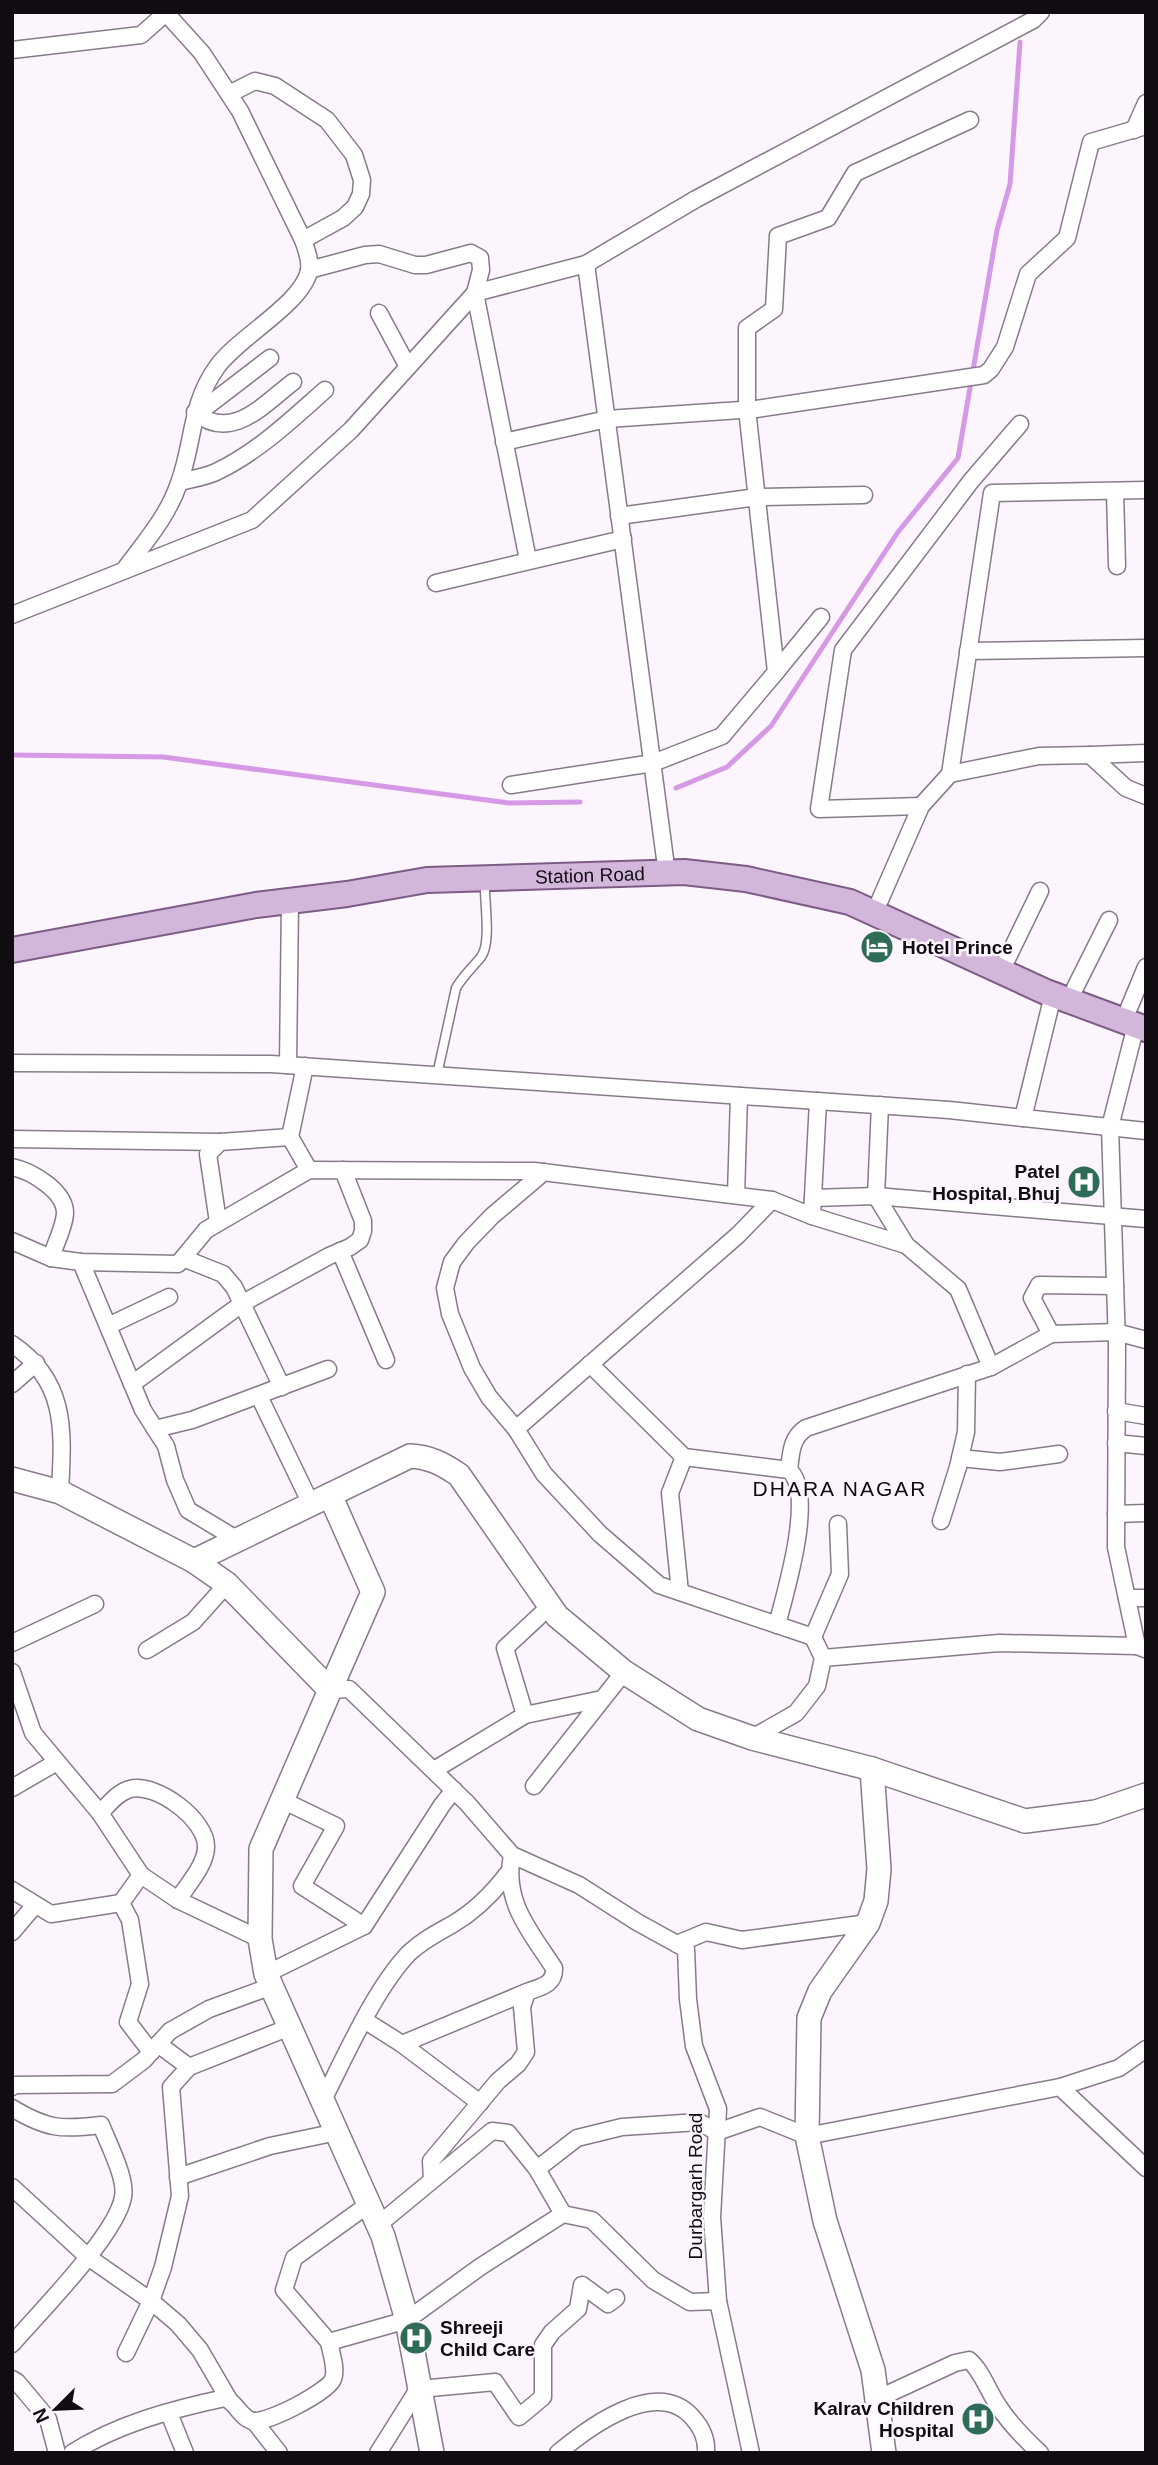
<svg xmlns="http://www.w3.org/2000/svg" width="1158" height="2465" font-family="Helvetica,sans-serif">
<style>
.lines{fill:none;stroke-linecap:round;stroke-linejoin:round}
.stream{stroke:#d599e6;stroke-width:5}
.lane-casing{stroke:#867b89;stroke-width:11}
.street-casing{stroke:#867b89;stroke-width:19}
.secondary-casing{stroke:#867b89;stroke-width:26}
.primary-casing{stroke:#7c5c85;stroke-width:28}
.lane{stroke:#fff;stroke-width:8}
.street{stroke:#fff;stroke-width:16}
.secondary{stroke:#fff;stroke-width:23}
.primary{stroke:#d3b7db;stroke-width:24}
.labels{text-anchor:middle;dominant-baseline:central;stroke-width:5;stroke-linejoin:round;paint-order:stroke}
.street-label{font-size:19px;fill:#100c12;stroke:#fcf5fe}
.poi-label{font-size:19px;font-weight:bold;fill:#100c12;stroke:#fcf5fe;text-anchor:start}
.neighbourhood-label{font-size:21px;letter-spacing:2px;fill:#100c12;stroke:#fcf5fe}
</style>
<rect width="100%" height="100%" fill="#fcf5fe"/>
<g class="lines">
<g class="stream">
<path d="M12,755L163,757L509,803L580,802"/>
<path d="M676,788L727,767L771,726L898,532L958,458L997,230L1010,184L1020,42"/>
</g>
<defs>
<path id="lane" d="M437,1075L456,988C463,976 472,968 481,957C491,944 485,906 485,889"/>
<g id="street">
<path d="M12,50L141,35L167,12"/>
<path d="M229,94L255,81L275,86L327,120L354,155L362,180L361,194L355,207L343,218L303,240"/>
<path d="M1134,130L1146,103"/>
<path d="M586,264L665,859"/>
<path d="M309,270L365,255L379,254L415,265H426L471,253L480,258L481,270L475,293L528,560"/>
<path d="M379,313L408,367"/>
<path d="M195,412C231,443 264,404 293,382"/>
<path d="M197,414L270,358"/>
<path d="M504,442L607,419L756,409L984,375L991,369L1005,347L1028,274L1067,238L1091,142L1146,126"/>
<path d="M180,482C192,479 205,477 216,472C258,452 291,420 325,390"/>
<path d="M1115,491L1117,566"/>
<path d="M619,516L757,497L864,495"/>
<path d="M125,569C145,542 168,516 179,483C194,443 190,404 217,367C237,338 302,304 309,271C311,260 306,249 303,240L240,111L202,53L166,13"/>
<path d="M436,583L623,539"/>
<path d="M12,615L252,520L351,430L475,293L586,264L696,199L1033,20L1041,12"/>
<path d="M968,651L1146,648"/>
<path d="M776,672L821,617"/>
<path d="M1090,755L1146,753"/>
<path d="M950,774L992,493L1146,490"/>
<path d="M511,785L653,763L722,736L776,672L747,409V328L774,309L778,236L828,218L855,173L970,120"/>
<path d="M921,806L819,809L843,650L971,481L1020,424"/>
<path d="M880,900L921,806L950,774L1039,756L1090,755L1126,788L1146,796"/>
<path d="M1007,959L1040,891"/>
<path d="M1075,988L1109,920"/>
<path d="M1129,1008L1146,967"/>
<path d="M1136,1025L1110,1127L1117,1345L1116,1547L1137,1646"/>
<path d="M12,1063L271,1064L949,1110L1146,1131"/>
<path d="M288,1065L290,901"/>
<path d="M818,1101L812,1216L906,1245"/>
<path d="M880,1105L876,1196L906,1245L958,1289L991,1367"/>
<path d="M1023,1118L1053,995"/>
<path d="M290,1137L309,1170"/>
<path d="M12,1139L220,1142"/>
<path d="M12,1167C31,1171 66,1191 65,1214C64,1228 55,1244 51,1258"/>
<path d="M544,1172L492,1216L466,1243L452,1262L445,1288L450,1314L472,1368L489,1397L516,1429L544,1474L600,1534L659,1585L813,1637L823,1658L817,1686L796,1713L752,1738"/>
<path d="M736,1195L739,1096"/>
<path d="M813,1198L876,1196L1146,1219"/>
<path d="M218,1222L208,1154L220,1142L290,1137L305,1066"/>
<path d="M12,1241L51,1258L81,1262L178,1264L206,1230L309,1170L534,1171L772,1200L812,1216"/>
<path d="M340,1251L386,1360"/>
<path d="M183,1258L223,1274L234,1287L282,1387"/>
<path d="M81,1262L143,1410L166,1446L175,1480L188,1510L238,1540"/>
<path d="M108,1326L169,1297"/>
<path d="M1051,1334L1116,1332L1146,1340"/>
<path d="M12,1344C68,1382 63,1432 60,1492"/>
<path d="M590,1364L684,1457L789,1470C816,1494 785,1593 777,1625"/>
<path d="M12,1384L36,1363"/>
<path d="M132,1384L243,1303L329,1256L350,1247L360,1240L363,1231V1221L343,1170"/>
<path d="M259,1396L311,1504"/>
<path d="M1116,1411L1146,1416"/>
<path d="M155,1429L192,1420L328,1369"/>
<path d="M516,1429L738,1235L772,1200"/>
<path d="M1116,1443L1146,1446"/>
<path d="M960,1458L1000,1462L1059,1454"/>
<path d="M789,1470C791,1453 791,1438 806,1428L991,1367L1051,1334L1032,1298L1039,1285L1115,1286"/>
<path d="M1116,1514L1146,1513"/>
<path d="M941,1521L958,1467L966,1432L967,1374"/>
<path d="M680,1592L670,1493L684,1457"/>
<path d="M1127,1598H1146"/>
<path d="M813,1637L840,1574L838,1524"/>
<path d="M12,1643L95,1604"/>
<path d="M147,1650L193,1622L227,1584"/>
<path d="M823,1658L999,1643L1137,1646L1145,1649"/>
<path d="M12,1672L33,1733L100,1813L141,1875L121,1903L130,1920L140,1984L128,2022L151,2052"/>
<path d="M330,1690L349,1689L467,1803L512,1855L579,1885L637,1922L686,1949L688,1999L694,2046L718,2109L712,2217L718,2301L751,2453"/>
<path d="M525,1715L602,1699"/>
<path d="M434,1770L525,1715L505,1648L550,1606"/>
<path d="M534,1786L624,1672"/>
<path d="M12,1788L57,1762"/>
<path d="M282,1800L336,1826L302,1886L364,1926"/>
<path d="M100,1813C109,1804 118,1792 130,1789C156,1782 207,1820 206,1847C206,1865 187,1885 178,1900"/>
<path d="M141,1875L178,1900L260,1939"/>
<path d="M12,1890L51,1914L121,1903"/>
<path d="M12,1932L35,1905"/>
<path d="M677,1944L706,1932L742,1940L868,1923"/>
<path d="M266,1974L364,1926L442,1805L454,1790"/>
<path d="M364,2020L402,2044L480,2103"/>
<path d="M158,2044L189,2067"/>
<path d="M402,2044L527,1992"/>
<path d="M12,2087L14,2085L112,2084L144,2060L170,2031L209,2009L272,1986"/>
<path d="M1060,2087L1146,2168"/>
<path d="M323,2100C346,2055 374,1990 409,1953C423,1940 437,1933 453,1924C475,1911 493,1893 508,1873"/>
<path d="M12,2108C47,2129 61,2130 101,2125C108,2143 127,2179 123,2197C117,2234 39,2313 12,2344"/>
<path d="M537,2169L577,2138L622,2127L699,2122L717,2132L760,2117L807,2136L1060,2087L1119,2068L1146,2049"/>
<path d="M178,2177L270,2146L337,2132"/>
<path d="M432,2180L431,2161L498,2081L518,2064L526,2052L522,2007L527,1992C540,1987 555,1985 554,1968C530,1931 503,1902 512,1855"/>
<path d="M12,2187L88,2257L151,2301L178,2324L200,2350L228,2398"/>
<path d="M378,2225L492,2131L508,2133L537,2169L563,2214"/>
<path d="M329,2342L284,2290L294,2258L369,2204"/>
<path d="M126,2353L151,2301L163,2267L180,2196L171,2087L189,2067L290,2027"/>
<path d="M12,2379L17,2382L48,2419L57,2453"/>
<path d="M420,2389L495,2382L519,2417L543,2397V2345L552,2332L578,2309L582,2285L608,2304L616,2298"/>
<path d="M877,2399L955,2363L969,2360C982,2371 989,2393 999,2407C1010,2424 1025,2439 1040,2453"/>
<path d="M169,2413L185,2453"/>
<path d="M254,2421L279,2453"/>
<path d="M72,2453C117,2424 173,2409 225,2398C236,2402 241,2419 253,2421C268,2423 328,2392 333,2379C337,2369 331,2353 329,2342L407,2320L480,2267L563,2214L592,2220L653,2280L690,2302L718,2301"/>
<path d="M378,2453L420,2386"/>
<path d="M558,2453C589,2427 657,2376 693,2418C702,2428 707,2440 706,2453"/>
</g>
<g id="secondary">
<path d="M12,1479L60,1492L194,1561L227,1584L330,1690L261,1849L260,1939L266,1974L383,2236L407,2320L432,2453"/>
<path d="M330,1495L373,1592L330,1690"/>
<path d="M194,1561L410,1456C430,1457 443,1464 459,1475L557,1616L624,1672L698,1719L752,1738L872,1769L1025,1821L1096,1812L1146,1795"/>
<path d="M872,1769L879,1869L876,1901L868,1923L820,1991L809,2018L807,2136L825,2221L873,2370L884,2453"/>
</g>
<g id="primary">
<path id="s1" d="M12,950L256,905L347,894L427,880L684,872L746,879L850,902L1046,992L1146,1029"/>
</g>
</defs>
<use href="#lane" class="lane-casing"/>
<use href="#street" class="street-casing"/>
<use href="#secondary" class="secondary-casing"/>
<use href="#primary" class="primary-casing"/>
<use href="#lane" class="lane"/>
<use href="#street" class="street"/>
<use href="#secondary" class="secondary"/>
<use href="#primary" class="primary"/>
</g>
<defs>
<symbol id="hotel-disc" viewBox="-11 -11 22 22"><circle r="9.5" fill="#2f6c57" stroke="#fcf5fe"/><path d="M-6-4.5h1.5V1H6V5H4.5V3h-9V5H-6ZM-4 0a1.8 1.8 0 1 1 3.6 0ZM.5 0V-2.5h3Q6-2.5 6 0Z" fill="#fff"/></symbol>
<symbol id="hospital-disc" viewBox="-11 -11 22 22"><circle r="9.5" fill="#2f6c57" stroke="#fcf5fe"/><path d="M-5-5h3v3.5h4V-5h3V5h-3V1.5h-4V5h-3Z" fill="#fff"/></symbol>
</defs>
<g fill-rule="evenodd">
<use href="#hotel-disc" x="858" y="928" width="38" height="38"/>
<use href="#hospital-disc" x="1065" y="1163" width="38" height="38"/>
<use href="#hospital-disc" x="397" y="2319" width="38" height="38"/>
<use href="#hospital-disc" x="959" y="2400" width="38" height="38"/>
</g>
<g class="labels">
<g class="street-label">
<text stroke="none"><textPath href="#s1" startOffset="584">Station Road</textPath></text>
<text transform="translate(695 2186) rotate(-90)">Durbargarh Road</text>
</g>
<g class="poi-label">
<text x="902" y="947">Hotel Prince</text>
<text x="1060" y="1171" text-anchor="end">Patel<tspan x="1060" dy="22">Hospital, Bhuj</tspan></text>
<text x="440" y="2327">Shreeji<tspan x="440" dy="22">Child Care</tspan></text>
<text x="954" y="2408" text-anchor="end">Kalrav Children<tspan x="954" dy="22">Hospital</tspan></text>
</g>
<g class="neighbourhood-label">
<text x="840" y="1488">DHARA NAGAR</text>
</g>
</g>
<rect width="1158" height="2465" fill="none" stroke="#100c12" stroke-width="28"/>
<g transform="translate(56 2409) rotate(246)" stroke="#fcf5fe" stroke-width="5" paint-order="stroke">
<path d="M0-5L12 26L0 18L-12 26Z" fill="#100c12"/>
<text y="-10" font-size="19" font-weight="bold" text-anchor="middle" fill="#100c12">N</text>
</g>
</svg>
